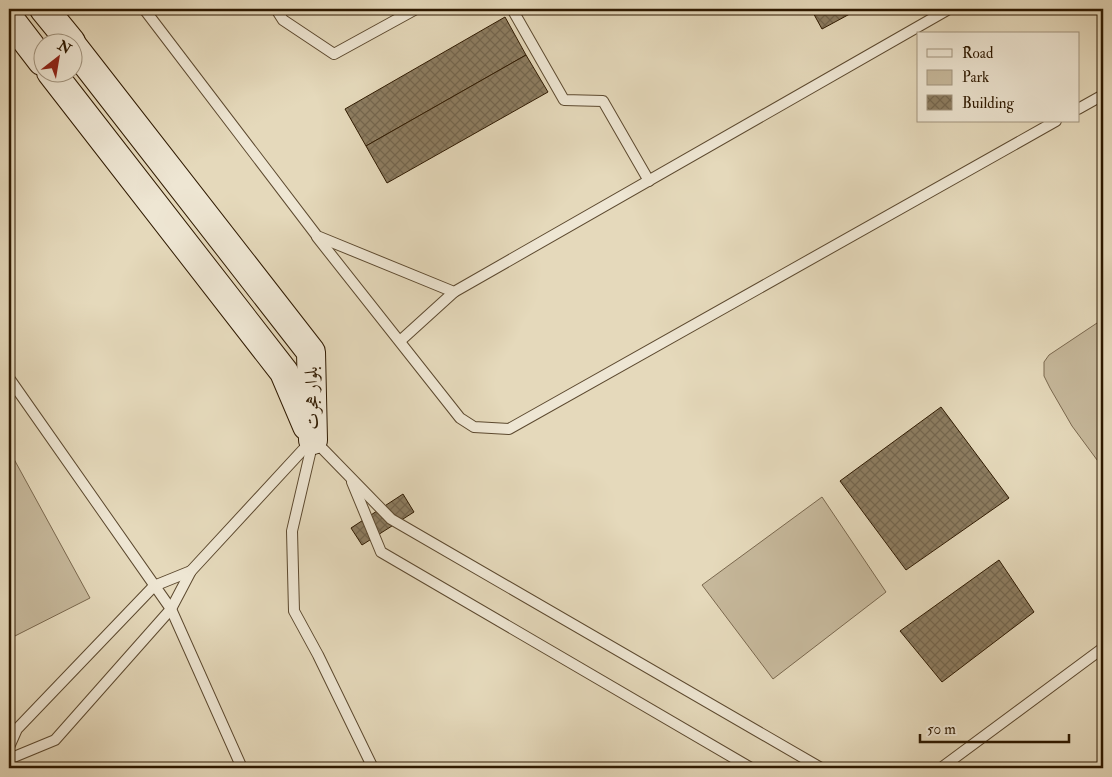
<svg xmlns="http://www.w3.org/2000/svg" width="1112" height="777" font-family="'IM FELL Double Pica',Amiri,serif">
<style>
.park{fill:#c6b89b;stroke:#7a684e}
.building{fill:url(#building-cross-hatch);stroke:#2e1900}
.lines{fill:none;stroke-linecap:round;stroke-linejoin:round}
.service-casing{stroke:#5c492f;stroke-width:12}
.secondary-casing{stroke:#2e1900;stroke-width:30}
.service{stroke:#eee6d3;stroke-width:10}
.secondary{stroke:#eee6d3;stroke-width:28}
.labels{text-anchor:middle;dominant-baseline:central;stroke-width:4;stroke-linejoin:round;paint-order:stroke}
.street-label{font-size:18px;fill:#2e1900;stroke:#eee6d3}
</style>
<defs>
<pattern id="building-cross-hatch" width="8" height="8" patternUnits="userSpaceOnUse" patternTransform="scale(1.25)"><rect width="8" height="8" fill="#8d7d61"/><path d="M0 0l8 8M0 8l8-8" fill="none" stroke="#74664e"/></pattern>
</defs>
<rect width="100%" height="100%" fill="#e5d9bb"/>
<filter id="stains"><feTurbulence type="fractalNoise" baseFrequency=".004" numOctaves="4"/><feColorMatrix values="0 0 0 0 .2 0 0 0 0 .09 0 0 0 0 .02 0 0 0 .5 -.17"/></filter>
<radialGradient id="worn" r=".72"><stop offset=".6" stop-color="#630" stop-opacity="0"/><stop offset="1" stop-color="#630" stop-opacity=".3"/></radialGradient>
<g class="park">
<path d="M1103,319V468L1072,426L1050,388L1044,376V362L1049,355Z"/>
<path d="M9,450L90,598L9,639Z"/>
<path d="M822,497L886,592L773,679L702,585Z"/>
</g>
<g class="building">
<path d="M811,9H859L822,29Z"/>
<path d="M505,17L526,55L366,146L345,109Z"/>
<path d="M526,55L548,92L387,183L366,146Z"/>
<path d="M941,407L1009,498L906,570L840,481Z"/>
<path d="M403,494L414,512L362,545L351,528Z"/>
<path d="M999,560L1034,612L942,682L900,631Z"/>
</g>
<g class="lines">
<defs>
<g id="service">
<path d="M144,9L317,236L454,292L949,9"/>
<path d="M276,9L283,20L334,54L416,9"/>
<path d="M512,9L564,100L603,101L649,181"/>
<path d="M1078,109L1103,95"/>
<path d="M317,237L460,418L474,427L509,429L1056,121"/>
<path d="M400,341L454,292"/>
<path d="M9,378L171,609L242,768"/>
<path d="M314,440L391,519L821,768"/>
<path d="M313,441L292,531L294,611L318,655L373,768"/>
<path d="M352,482L381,552L751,768"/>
<path d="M9,747L17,729L154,586L191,571"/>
<path d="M9,759L55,740L171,609L191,571L312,440"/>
<path d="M941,768L1103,648"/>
</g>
<g id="secondary">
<path d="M44,9L71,42"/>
<path d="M9,18L42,61"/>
<path d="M72,45L311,352L313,440"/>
<path d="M51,72L284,372L307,426"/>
</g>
</defs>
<use href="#service" class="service-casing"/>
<use href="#secondary" class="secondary-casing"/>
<use href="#service" class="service"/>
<use href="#secondary" class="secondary"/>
</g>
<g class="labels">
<g class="street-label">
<text transform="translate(312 398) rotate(-91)">بلوار هجرت</text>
</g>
</g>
<rect width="1112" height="777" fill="none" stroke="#e5d9bb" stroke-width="30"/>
<rect x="10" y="10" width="1092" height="757" fill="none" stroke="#2e1900" stroke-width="2.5"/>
<rect x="15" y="15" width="1082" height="747" fill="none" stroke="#2e1900"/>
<rect x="917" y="32" width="162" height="90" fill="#eee6d3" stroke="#a1947f"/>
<rect x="927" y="49" width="25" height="8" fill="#eee6d3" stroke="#a1947f"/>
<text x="962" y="58" font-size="15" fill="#2e1900">Road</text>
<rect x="927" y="70" width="25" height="15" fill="#c6b89b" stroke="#a1947f"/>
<text x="962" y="82" font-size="15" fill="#2e1900">Park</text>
<rect x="927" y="95" width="25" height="15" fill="url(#building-cross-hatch)" stroke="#a1947f"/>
<text x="962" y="108" font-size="15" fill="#2e1900">Building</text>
<g transform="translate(58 58) rotate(31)"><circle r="24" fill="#eee6d3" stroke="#a1947f"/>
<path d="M0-4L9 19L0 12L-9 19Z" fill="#8f2418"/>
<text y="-8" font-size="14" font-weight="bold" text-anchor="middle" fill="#2e1900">N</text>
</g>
<path d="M920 734v8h149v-8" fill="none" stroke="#2e1900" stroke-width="2.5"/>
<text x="927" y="734" font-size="15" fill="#2e1900" stroke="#eee6d3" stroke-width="4" paint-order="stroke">50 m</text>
<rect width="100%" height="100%" filter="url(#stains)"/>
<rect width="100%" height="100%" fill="url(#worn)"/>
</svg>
